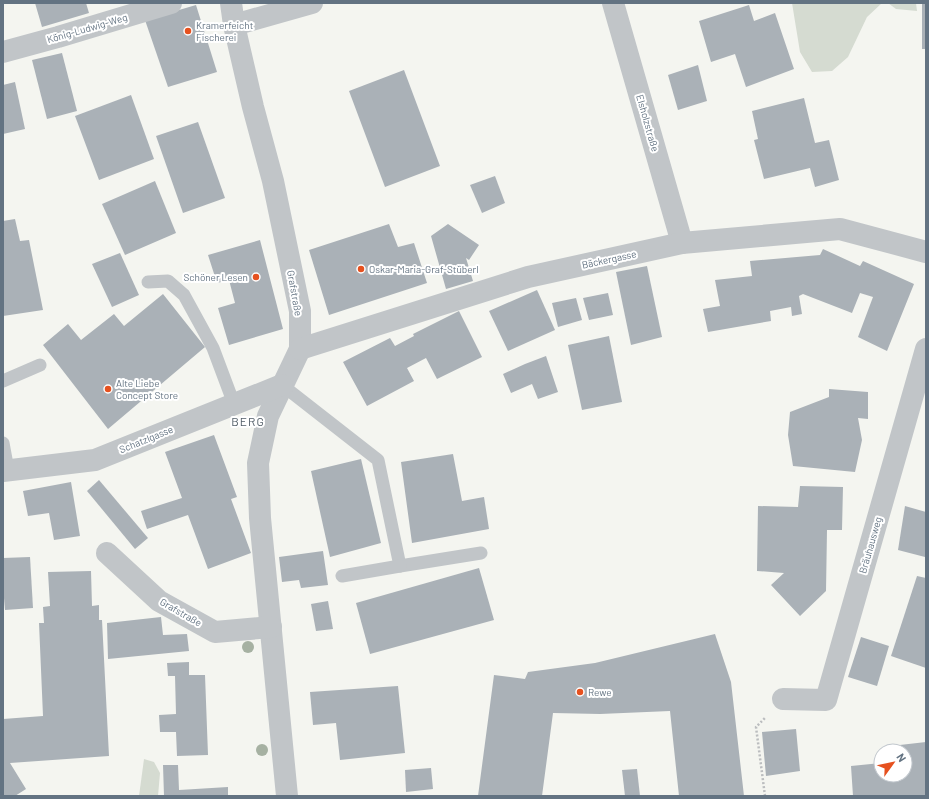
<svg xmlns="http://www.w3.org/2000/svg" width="929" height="799" font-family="Barlow,sans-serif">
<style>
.green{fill:#d5dbd1}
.building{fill:#aab1b7}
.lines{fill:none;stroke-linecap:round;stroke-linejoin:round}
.path{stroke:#bbbdbf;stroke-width:2.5;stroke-dasharray:2 2;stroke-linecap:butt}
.lane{stroke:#c1c5c8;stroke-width:13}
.street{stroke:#c1c5c8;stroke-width:22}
.tree{fill:#a6b1a2}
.poi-dot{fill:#e6511f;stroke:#fff;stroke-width:1.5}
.labels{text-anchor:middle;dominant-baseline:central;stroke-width:4;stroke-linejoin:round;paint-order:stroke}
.poi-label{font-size:10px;fill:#637382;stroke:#fff;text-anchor:start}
.street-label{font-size:10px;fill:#637382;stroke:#fff}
.quarter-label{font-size:12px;letter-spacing:1px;fill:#515d67;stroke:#fff}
</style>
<rect width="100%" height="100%" fill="#f4f5f0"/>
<g class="green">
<path d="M792,3H882L867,17L848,57L832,71L812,72L800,52Z"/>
<path d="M888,3H916L917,11L896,9Z"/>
<path d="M144,759L154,762L160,773L158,796H139Z"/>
</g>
<g class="building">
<path d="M35,3H86L89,13L42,27Z"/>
<rect x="922" y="3" width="4" height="46"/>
<path d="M196,5L217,72L168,87L145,20Z"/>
<path d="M749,5L754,21L775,13L794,69L746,87L735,54L711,62L699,21Z"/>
<path d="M62,53L77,111L47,119L32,60Z"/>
<path d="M698,65L707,101L678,110L668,75Z"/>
<path d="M404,70L440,166L385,187L349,91Z"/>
<path d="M15,82L25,129L3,134V85Z"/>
<path d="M131,95L154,159L99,180L75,116Z"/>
<path d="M804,98L815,143L829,140L839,180L815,187L810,168L764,179L754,140L758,139L752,111Z"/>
<path d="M198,122L225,198L183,213L156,136Z"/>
<path d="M495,176L505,203L482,213L470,185Z"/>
<path d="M155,181L176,233L125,255L102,204Z"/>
<path d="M15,219L20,241L29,240L43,310L3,316V221Z"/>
<path d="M389,224L398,247L414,243L427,283L329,315L309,250Z"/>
<path d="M448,224L479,245L469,260L466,258L473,281L446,289L431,236Z"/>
<path d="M260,240L283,329L229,345L218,308L235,303L229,280L217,283L208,255Z"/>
<path d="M823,249L860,266L863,261L914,284L887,351L858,337L873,297L860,293L852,313L803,294L799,296L802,314L792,316L791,307L770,311L771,321L708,332L703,309L720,306L715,280L752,276L750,261L820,255Z"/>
<path d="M120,253L139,295L112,307L92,264Z"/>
<path d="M647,266L662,337L631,345L616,272Z"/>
<path d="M537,290L555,330L508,351L489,311Z"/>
<path d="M608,293L613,315L589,320L583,298Z"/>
<path d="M163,294L205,347L108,429L43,345L68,324L81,340L114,314L124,326Z"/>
<path d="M576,298L582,320L558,327L552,303Z"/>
<path d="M459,311L482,357L437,379L426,358L407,368L414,381L367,406L343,362L390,338L395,346L414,336L413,334Z"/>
<path d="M609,336L622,402L582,410L568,345Z"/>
<path d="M546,356L558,392L538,399L532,384L511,393L503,374L525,364Z"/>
<path d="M829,389L868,392V419L858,418L862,440L855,472L793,466L788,435L790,412L829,397Z"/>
<path d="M214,435L237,497L231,499L251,553L208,569L188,515L147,529L141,511L182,498L165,452Z"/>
<path d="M453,454L462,501L484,497L489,529L412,543L401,462Z"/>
<path d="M361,459L381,543L330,557L311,471Z"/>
<path d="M99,480L148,538L135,549L87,491Z"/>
<path d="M71,482L80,536L54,540L49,513L28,516L23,491Z"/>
<path d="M800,486L843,487L842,530H827L826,591L800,616L771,585L784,573L757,571L758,506L798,507Z"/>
<path d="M905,506L926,512V552L925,557L898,550Z"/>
<path d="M323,551L328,585L301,588L299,580L282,582L279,557Z"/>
<path d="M30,557L33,608L5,610L3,586V558Z"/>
<path d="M479,568L494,620L370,654L356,603Z"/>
<path d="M91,571L92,606L99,605V620H102L109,756L10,763L26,789L15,796H3V719L43,716L39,623H44L43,607L50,606L48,572Z"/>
<path d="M917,576L926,578V668L891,656Z"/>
<path d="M328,601L333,629L316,631L311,604Z"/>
<path d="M161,617L163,635L187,634L189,651L108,659L107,623Z"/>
<path d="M715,634L731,682L744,796H679L670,711L600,714L553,713L542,796H478L494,675L525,679L528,672L595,663Z"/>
<path d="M861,637L889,646L877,686L848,677Z"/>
<path d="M189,662V675H205L208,755L177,756L176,732H160L159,715L176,714L175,676H168L167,663Z"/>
<path d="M398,686L405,753L340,760L336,723L313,725L310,692Z"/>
<path d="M796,729L800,771L766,776L762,732Z"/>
<path d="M926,742V796H853L851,766L881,763V775H905V751H892L891,746Z"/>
<path d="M163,765H178L179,790L228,787V796H164Z"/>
<path d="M431,768L433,789L406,792L405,770Z"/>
<path d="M637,769L640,796H625L622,770Z"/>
</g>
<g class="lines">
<path class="path" d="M765,796L756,727L766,717"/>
<g class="lane">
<path d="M148,282L168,281L184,295L213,348L234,404"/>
<path d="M3,381L40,365"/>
<path d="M282,385L378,460L400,566L481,553"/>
<path d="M3,443L8,470"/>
<path d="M342,576L400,566"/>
</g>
<g class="street">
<path d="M231,3L234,25L253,107L273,181L300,311V349L268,416L258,463L260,518L287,796"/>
<path d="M613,3L682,243"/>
<path d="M234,25L312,3"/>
<path d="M3,52L58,37L171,3"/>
<path d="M300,349L528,277L682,243L840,229L926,252"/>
<path d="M3,471L95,460L282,385"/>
<path d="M107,553L159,601L215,632L271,627"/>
<path d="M783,699L826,700L926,349"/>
</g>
</g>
<g class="tree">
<circle cx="248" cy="647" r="6"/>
<circle cx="262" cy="750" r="6"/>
</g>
<g class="poi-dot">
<circle cx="188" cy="31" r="4"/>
<circle cx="361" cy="269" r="4"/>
<circle cx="256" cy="277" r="4"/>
<circle cx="108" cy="389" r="4"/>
<circle cx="580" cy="692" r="4"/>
</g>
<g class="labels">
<g class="poi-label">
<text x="196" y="25">Kramerfeicht<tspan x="196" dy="12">Fischerei</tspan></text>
<text x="369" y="269">Oskar-Maria-Graf-Stüberl</text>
<text x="248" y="277" text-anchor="end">Schöner Lesen</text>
<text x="116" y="383">Alte Liebe<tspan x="116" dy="12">Concept Store</tspan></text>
<text x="588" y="692">Rewe</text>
</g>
<g class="street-label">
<text transform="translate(87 28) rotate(-16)">König-Ludwig-Weg</text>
<text transform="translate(648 123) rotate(74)">Elsholzstraße</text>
<text transform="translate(609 259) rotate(-12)">Bäckergasse</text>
<text transform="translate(295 293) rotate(80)">Grafstraße</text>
<text transform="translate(146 439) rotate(-22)">Schatzlgasse</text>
<text transform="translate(870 545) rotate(-74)">Bräuhausweg</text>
<text transform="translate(181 612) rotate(30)">Grafstraße</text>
</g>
<g class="quarter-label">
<text x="248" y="421">BERG</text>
</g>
</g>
<rect width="929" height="799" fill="none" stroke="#637382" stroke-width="8"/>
<g transform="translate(893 763) rotate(57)"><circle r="19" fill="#ffffff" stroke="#c1c7cd"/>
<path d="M0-3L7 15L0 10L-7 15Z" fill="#e6511f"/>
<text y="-6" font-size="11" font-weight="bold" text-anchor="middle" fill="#637382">N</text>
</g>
</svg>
